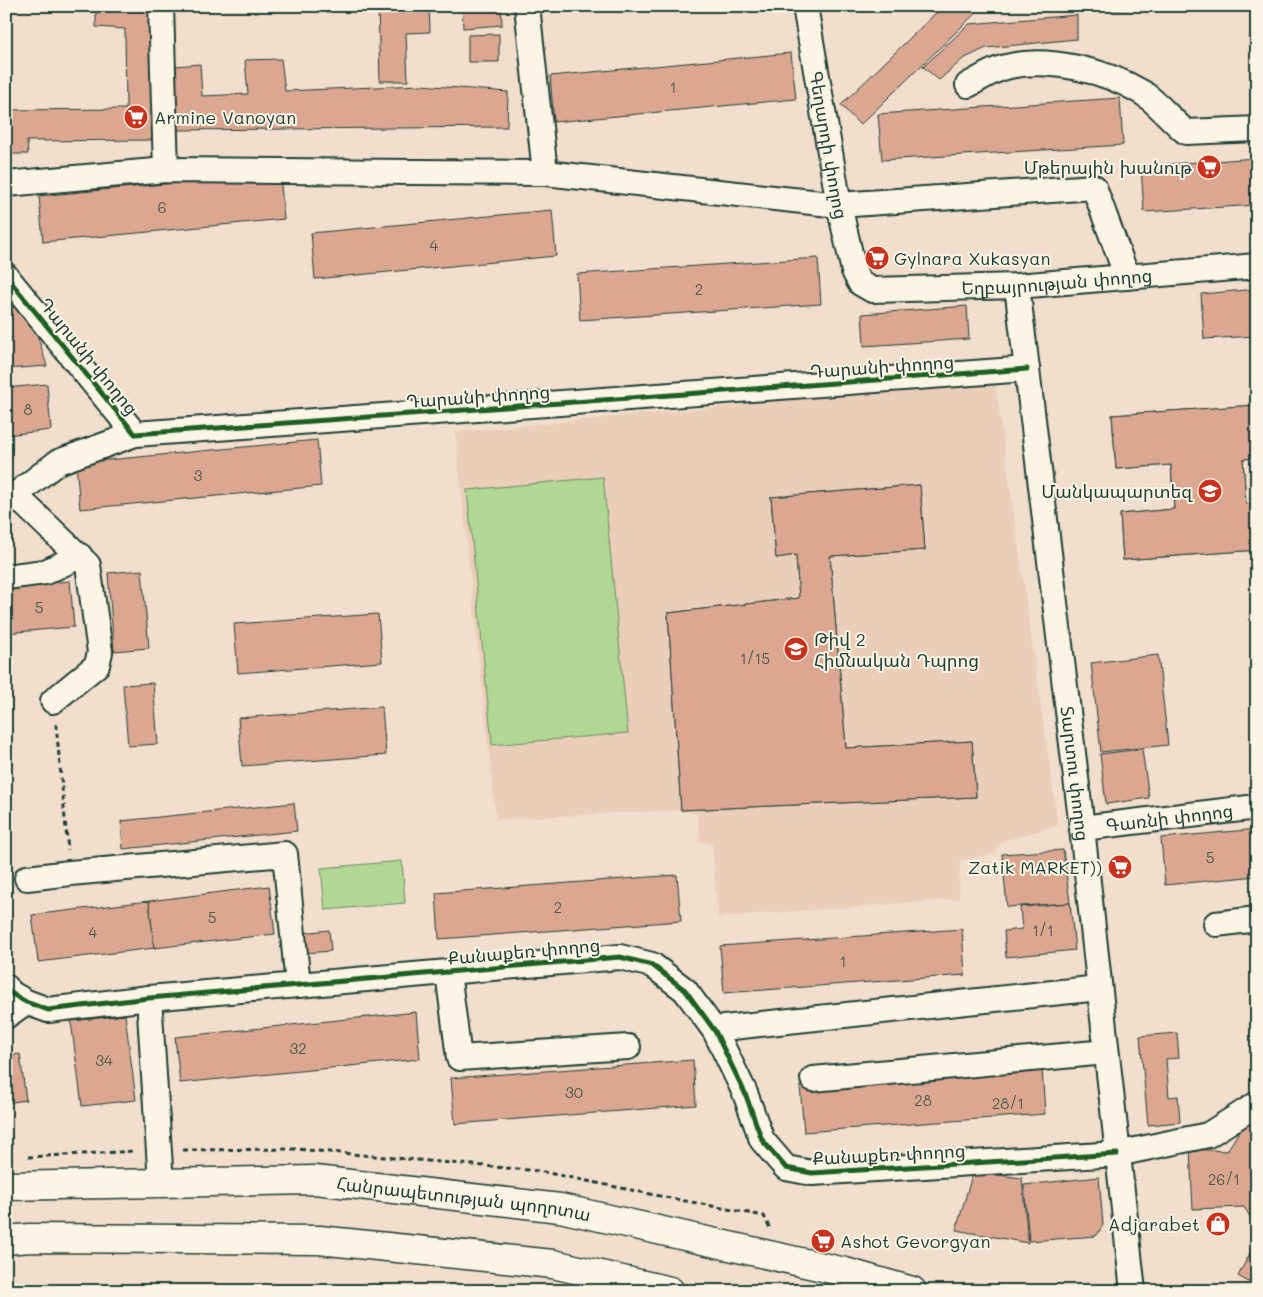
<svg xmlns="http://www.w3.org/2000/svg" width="1263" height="1297" font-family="Mali,'Noto Sans Armenian',sans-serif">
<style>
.built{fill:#ebceba}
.green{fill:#b0d793;stroke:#688a64}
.building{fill:#dca791;stroke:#1f3d34;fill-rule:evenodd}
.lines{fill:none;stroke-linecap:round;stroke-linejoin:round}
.minor-casing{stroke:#1f3d34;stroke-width:28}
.major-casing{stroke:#1f3d34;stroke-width:31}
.path{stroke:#1f3d34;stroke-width:3;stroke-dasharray:5 4;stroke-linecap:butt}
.minor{stroke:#fcf5e5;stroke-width:24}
.major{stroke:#fcf5e5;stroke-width:28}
.cycleway-casing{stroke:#fcf5e5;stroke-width:8}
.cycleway{stroke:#1b5e20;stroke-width:5}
.labels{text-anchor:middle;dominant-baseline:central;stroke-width:4;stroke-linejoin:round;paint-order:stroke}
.number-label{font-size:15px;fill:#4e584b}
.poi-label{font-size:18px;fill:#1f3d34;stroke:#fcf5e5;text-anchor:start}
.street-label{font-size:18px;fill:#1f3d34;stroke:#fcf5e5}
</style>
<rect width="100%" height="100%" fill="#f2decc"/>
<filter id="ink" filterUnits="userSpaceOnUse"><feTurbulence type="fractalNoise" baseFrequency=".02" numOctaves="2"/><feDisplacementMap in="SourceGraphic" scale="10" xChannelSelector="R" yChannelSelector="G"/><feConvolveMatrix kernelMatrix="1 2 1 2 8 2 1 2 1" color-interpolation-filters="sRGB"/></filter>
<g filter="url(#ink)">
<path class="built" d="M995,381L1058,825L1003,841L993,854L960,861L959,899L718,917L712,845L700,841L697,814L681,810L496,819L455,432Z"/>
<g class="green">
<path d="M603,477L628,733L492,745L467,490Z"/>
<path d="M402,861L405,903L325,910L321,868Z"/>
</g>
<g class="building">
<path d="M96,6H150L154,140L27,141L28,154H6V110L126,109L125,29L96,27Z"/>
<path d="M378,6H429L430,32L406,33L408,81H380Z"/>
<path d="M462,6H501L502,25L463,28Z"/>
<path d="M943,6H983L860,125L841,105Z"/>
<path d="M1107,6H1187L1108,11Z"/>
<path d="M1077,15V39L986,48L963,59L939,80L923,67L969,24Z"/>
<path d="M499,34V62H468V35Z"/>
<path d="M791,53L796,99L554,122L550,76Z"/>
<path d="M281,59L285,91L421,85L508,92L507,127L176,130L171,95L177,94L175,66L200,64L202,96L248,94L245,60Z"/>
<path d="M1120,98L1123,145L882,160L878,114Z"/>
<path d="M1257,158V205L1144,212L1141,166Z"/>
<path d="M280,173L284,219L43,242L39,196Z"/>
<path d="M552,210L556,256L315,279L311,233Z"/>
<path d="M818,258L821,304L580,320L577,274Z"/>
<path d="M1257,289V336L1204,339L1201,294Z"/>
<path d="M967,306L969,339L864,346L862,314Z"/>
<path d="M17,307L35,328L47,366L6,369V308Z"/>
<path d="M47,384L51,430L6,435V388Z"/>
<path d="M1257,405V458L1243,459L1246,504L1257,503V550L1123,560L1120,514L1174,509L1171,465L1116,469L1112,415ZM1232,461L1235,504L1189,507L1186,464Z"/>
<path d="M1257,405V458L1243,459L1246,504L1257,503V550L1123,560L1120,514L1174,509L1171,465L1116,469L1112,415Z"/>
<path d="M317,440L321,486L80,509L76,463Z"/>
<path d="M920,485L925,550L830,556L846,748L972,741L976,797L681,810L668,613L799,598L796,555L776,558L771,497ZM812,703L816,752L703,762L698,715Z"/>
<path d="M920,485L925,550L830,556L846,748L972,741L976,797L681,810L668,613L799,598L796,555L776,558L771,497Z"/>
<path d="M142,570L149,648L114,651L108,573Z"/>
<path d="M70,581L74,627L6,633V587Z"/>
<path d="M378,614L382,662L238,673L234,624Z"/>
<path d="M1158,655L1168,745L1101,752L1091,663Z"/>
<path d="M153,683L158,744L128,746L123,685Z"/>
<path d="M382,707L386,755L242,766L238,718Z"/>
<path d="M1142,749L1149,798L1106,804L1100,754Z"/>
<path d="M294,803L297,831L123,849L121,821Z"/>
<path d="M1257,829V876L1165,885L1161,838Z"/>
<path d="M1063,850L1070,903L1007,907L1002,854Z"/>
<path d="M677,875L681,921L439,939L436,893Z"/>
<path d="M269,886L275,934L154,948L149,901Z"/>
<path d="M149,901L154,948L38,962L32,915Z"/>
<path d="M1070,903L1075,950L1006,957L1004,931L1022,929L1020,907Z"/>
<path d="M962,929L965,975L724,993L720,946Z"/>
<path d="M329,930L331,951L305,953L303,933Z"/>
<path d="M416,1012L420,1059L180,1083L175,1037Z"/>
<path d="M125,1015L136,1100L82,1106L71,1021Z"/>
<path d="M1177,1033L1179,1058L1166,1059L1169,1097L1178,1096L1180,1122L1148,1125L1140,1036Z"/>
<path d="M20,1054L26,1100L6,1103V1056Z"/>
<path d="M693,1060L696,1105L455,1124L451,1078Z"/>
<path d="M1042,1068L1045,1114L804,1132L800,1086Z"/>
<path d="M1247,1119L1257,1124V1227L1244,1207L1193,1209L1190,1149L1227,1151Z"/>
<path d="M973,1172L1022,1178L1028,1243L956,1230Z"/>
<path d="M1099,1177L1103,1225L1096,1236L1029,1241L1024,1185Z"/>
<path d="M1257,1240V1287L1238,1276Z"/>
</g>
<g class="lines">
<defs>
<g id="minor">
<path d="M161,6L166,170"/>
<path d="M527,6L545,173"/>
<path id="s1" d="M805,6L839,205L854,271L860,283L872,290L1017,286L1257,266"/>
<path d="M968,85C980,79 992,70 1006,67C1047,56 1107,71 1143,93C1159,104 1171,120 1186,132L1257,129"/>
<path d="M6,184L166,170L545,173L839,205L1094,187L1127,277"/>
<path d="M6,276L135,434L1027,369"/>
<path id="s2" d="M1017,286L1082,828L1133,1291"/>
<path d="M15,495L58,462L135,434"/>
<path d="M6,496L15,495L88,565L100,652L97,665L53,701"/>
<path d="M6,577L45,572L80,556"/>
<path id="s3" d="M1082,828L1257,807"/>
<path d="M27,878L70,873L285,854L298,985"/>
<path d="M1216,924L1257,919"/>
<path d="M448,972L459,1058L628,1047"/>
<path d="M6,987L9,992L26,1002L48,1010L149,998L620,957L652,965L685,990L715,1031L745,1093L762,1140L786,1168L812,1173L1117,1154L1208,1135L1257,1104"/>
<path d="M149,998L161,1183"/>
<path d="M6,1016L26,1002"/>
<path d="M714,1029L1099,988"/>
<path d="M813,1079L1106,1052"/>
</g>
<g id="major">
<path id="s4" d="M6,1186L315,1180L560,1208L845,1272L912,1291"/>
<path d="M6,1240L30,1238L319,1240L553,1264L670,1291"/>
</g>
</defs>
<use href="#minor" class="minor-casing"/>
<use href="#major" class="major-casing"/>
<g class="path">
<path d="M56,724L68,850"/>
<path d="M183,1150L296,1149L539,1171L660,1196L764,1216L770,1229"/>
<path d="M28,1157L134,1151"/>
</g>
<use href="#minor" class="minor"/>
<use href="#major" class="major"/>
<defs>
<g id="cycleway">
<path d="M6,276L135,434L1027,369"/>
<path d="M6,987L9,992L26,1002L48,1010L149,998L620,957L652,965L685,990L715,1031L745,1093L762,1140L786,1168L812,1173L1117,1154"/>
</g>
</defs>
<use href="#cycleway" class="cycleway-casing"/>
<use href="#cycleway" class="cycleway"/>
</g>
</g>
<defs>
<symbol id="supermarket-disc" viewBox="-11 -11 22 22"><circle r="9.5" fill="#c8321e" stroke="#fcf5e5"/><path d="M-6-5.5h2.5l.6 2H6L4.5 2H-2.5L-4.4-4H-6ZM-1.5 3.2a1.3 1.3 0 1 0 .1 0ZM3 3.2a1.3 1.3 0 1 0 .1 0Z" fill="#fff"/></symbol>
<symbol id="school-disc" viewBox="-11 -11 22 22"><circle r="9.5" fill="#c8321e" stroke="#fcf5e5"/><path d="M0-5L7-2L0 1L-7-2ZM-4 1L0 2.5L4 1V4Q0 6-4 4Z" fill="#fff"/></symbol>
<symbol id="shop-disc" viewBox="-11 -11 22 22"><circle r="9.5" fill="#c8321e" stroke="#fcf5e5"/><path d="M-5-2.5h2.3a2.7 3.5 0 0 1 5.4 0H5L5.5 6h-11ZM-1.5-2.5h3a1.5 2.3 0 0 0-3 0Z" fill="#fff"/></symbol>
</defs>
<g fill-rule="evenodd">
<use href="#supermarket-disc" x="122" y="103" width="28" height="28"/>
<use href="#supermarket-disc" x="1195" y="153" width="28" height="28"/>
<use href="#supermarket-disc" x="863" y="244" width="28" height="28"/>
<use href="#school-disc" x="1196" y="477" width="28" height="28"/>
<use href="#school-disc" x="782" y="635" width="28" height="28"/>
<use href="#supermarket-disc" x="1106" y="853" width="28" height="28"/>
<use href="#shop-disc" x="1204" y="1210" width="28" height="28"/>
<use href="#supermarket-disc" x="809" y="1227" width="28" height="28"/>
</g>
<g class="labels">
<g class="number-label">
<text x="673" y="87">1</text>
<text x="162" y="207">6</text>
<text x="434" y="245">4</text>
<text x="699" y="289">2</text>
<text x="28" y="409">8</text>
<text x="198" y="475">3</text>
<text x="39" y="607">5</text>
<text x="755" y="658">1/15</text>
<text x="1210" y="857">5</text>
<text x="558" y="907">2</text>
<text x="212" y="917">5</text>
<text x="1043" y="930">1/1</text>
<text x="93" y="932">4</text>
<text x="843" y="961">1</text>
<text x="298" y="1048">32</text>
<text x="104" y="1060">34</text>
<text x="574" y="1092">30</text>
<text x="923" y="1100">28</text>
<text x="1008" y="1103">28/1</text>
<text x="1224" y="1179">26/1</text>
</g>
<g class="poi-label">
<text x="154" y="117">Armine Vanoyan</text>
<text x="1192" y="167" text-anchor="end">Մթերային խանութ</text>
<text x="894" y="258">Gylnara Xukasyan</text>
<text x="1192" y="491" text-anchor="end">Մանկապարտեզ</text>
<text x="814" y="639">Թիվ 2<tspan x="814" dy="21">Հիմնական Դպրոց</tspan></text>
<text x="1102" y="867" text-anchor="end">Zatik MARKET))</text>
<text x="1200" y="1224" text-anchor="end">Adjarabet</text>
<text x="840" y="1241">Ashot Gevorgyan</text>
</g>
<g class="street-label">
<text stroke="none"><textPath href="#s1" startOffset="141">Գեղարդի փողոց</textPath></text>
<text stroke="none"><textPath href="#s1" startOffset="482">Եղբայրության փողոց</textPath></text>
<text transform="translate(89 356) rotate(51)">Դարանի փողոց</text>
<text transform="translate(882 366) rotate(-4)">Դարանի փողոց</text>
<text transform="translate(478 396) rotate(-4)">Դարանի փողոց</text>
<text stroke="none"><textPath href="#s2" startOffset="491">Տարտու փողոց</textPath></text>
<text stroke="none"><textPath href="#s3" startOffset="88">Գառնի փողոց</textPath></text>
<text transform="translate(524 951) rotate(-5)">Քանաքեռ փողոց</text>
<text transform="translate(889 1154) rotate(-3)">Քանաքեռ փողոց</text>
<text stroke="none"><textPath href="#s4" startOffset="459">Հանրապետության պողոտա</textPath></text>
</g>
</g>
<rect width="1263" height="1297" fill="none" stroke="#fcf5e5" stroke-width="25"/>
<rect x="12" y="12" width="1238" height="1272" fill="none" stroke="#1f3d34" stroke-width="2" filter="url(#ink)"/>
</svg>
